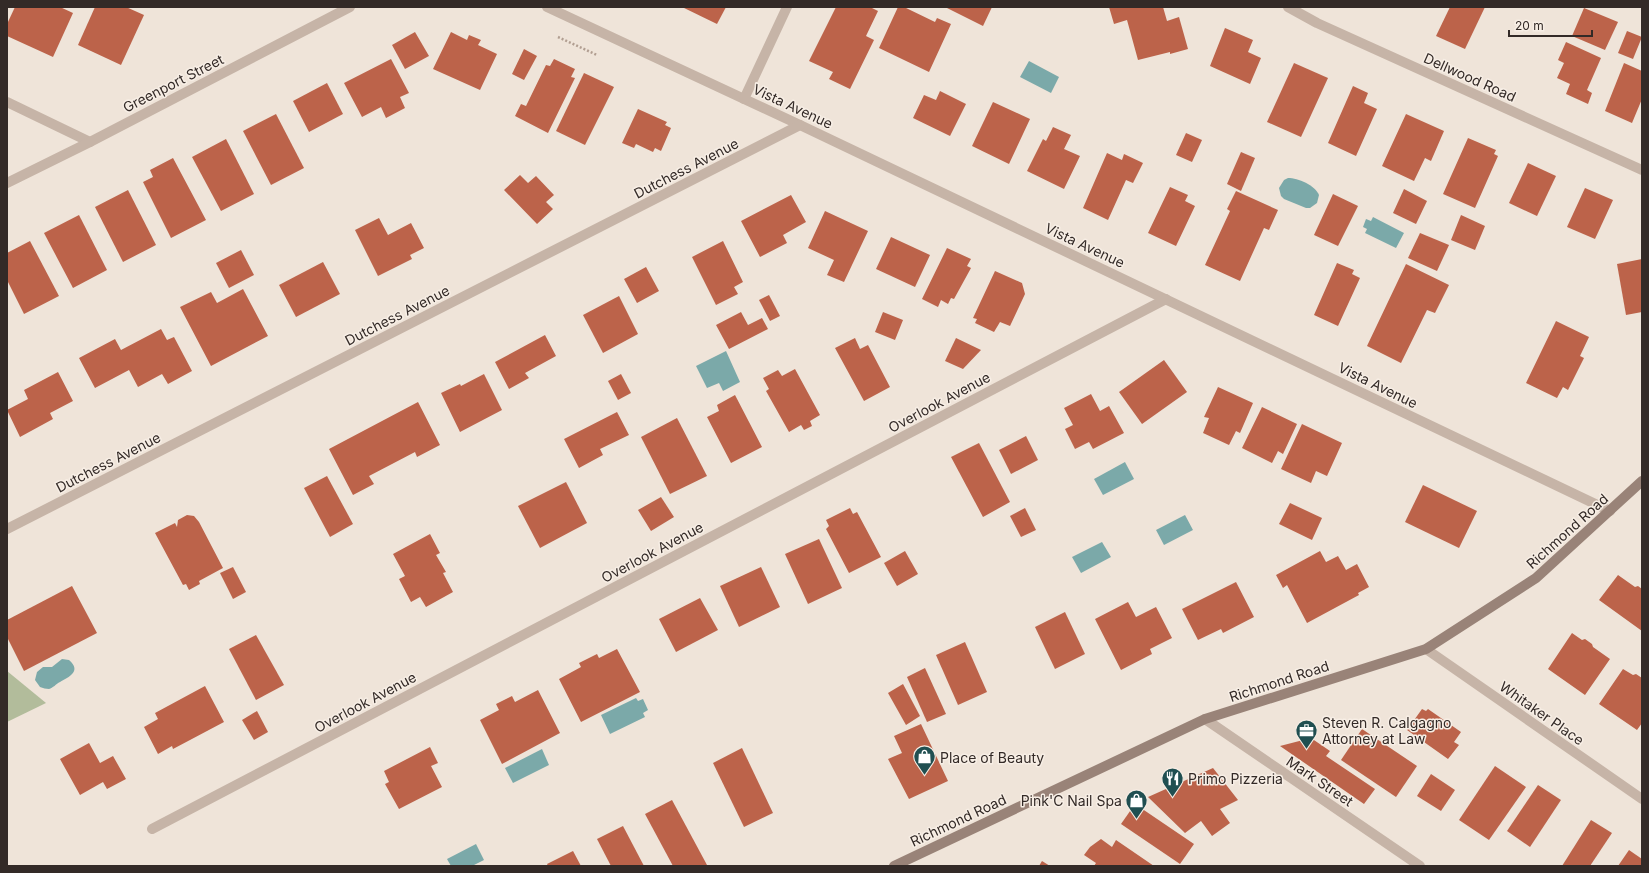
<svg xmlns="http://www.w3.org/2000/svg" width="1649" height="873" font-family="Inter,sans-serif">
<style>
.green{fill:#b2bc9b}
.water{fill:#7ba9a9}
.building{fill:#bc634a}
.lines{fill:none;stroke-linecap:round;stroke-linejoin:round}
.path{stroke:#b19e91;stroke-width:2.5;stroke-dasharray:2 2;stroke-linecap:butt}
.minor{stroke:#c6b4a7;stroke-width:10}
.secondary{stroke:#998378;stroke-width:10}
.labels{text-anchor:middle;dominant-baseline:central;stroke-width:3;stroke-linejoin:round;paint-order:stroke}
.street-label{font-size:14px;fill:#332a27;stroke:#f7eee5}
.poi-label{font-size:14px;fill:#332a27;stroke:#f7eee5;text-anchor:start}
</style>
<rect width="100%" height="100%" fill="#efe4d9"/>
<path class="green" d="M7,671L46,703L7,722Z"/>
<g class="water">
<path d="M1029,61L1059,77L1051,93L1020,77Z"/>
<path d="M1288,178C1298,178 1315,185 1319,195L1317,203L1310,208H1306L1284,199L1281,196L1279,188L1284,180Z"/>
<path d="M1373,217L1404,233L1396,248L1365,233L1367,229L1363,227L1366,219L1371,221Z"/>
<path d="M726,351L740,382L723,391L719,383L707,388L696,366Z"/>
<path d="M1125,462L1134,479L1103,495L1094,479Z"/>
<path d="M1185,515L1193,530L1164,545L1156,530Z"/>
<path d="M1102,542L1111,557L1081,573L1072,557Z"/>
<path d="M62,659L69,660C82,671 69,677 60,682C56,684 53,688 49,689C46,689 43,688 40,687L35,680L37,672L43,667H52Z"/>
<path d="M636,698L638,701L643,699L648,710L643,713L645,717L610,734L601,715Z"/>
<path d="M542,749L549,765L513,783L505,768Z"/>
<path d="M476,844L484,860L472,866H451L447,859Z"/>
</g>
<g class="building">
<path d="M15,7H60L73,13L53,57L7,36V24Z"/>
<path d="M95,7H126L144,15L121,65L78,45Z"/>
<path d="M682,7H726L717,24Z"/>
<path d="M836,7H870L878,11L866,36L874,40L850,89L829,79L833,72L809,61Z"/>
<path d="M898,7H904L935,22L937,18L951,24L929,72L879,48Z"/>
<path d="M945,7H992L983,26Z"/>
<path d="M1109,7H1163L1167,21L1179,17L1188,49L1170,54V52L1138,60L1127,20L1114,24Z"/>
<path d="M1450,7H1485L1465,49L1436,36Z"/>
<path d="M1584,8L1618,22L1605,50L1572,36Z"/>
<path d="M1225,28L1253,40L1248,52L1261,58L1250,84L1210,66Z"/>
<path d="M1627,31L1642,37L1633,59L1618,53Z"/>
<path d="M415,32L429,56L405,69L392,45Z"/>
<path d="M451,32L467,40L469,35L481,40L478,45L497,54L480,90L433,69Z"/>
<path d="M1566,42L1601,58L1587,90L1592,93L1588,104L1566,94L1570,84L1557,78L1564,63L1558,60Z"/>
<path d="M524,49L537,56L524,80L512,74Z"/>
<path d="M391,59L409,93L400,97L405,108L386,118L381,107L362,117L344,83Z"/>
<path d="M554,59L575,69L571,77L575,78L548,133L515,116L521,104L526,106L546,65L550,66Z"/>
<path d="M1294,63L1328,78L1301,137L1267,122Z"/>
<path d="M1624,63L1642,71V99L1632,123L1605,111Z"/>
<path d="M584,73L614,87L585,145L556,131Z"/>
<path d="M327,83L343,114L309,132L293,101Z"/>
<path d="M1353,86L1368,93L1364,103L1377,109L1356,156L1328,143Z"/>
<path d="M940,91L966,104L950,136L913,118L924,95L936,100Z"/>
<path d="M993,102L1030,119L1009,164L972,146Z"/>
<path d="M638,109L667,122L665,125L671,128L661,151L655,148L653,152L636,144L634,148L622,143Z"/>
<path d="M276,114L304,168L271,185L243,131Z"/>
<path d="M1406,114L1444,131L1431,161L1425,158L1414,181L1382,166Z"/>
<path d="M1053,127L1071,135L1064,149L1080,156L1064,189L1027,171L1043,139L1046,141Z"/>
<path d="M1186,133L1202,140L1192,162L1176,155Z"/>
<path d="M1468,138L1496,150L1494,154L1498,156L1475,208L1443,194Z"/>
<path d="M226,139L254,194L221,211L192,157Z"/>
<path d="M1241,152L1255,158L1241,191L1227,184Z"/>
<path d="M1107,153L1122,160L1124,154L1143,163L1133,183L1126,180L1108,220L1083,208Z"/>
<path d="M173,158L206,220L171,238L143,182L153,177L150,170Z"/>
<path d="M1528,163L1556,176L1537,216L1509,203Z"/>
<path d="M520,175L528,183L536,176L554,195L546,202L553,209L537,224L504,190Z"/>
<path d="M1170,187L1188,195L1185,201L1195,206L1176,246L1148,233Z"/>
<path d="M1585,188L1613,200L1595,239L1567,227Z"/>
<path d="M1404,189L1427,201L1416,224L1393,213Z"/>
<path d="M128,190L156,245L123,262L95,207Z"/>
<path d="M1236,191L1278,210L1269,230L1264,228L1240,281L1205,265L1230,211L1227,209Z"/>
<path d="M1333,194L1358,206L1338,246L1314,235Z"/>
<path d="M791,195L806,222L783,235L787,243L760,257L741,221Z"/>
<path d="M825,211L868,231L844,282L827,275L834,260L808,248Z"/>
<path d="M79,215L107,270L73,288L44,233Z"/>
<path d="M1461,215L1485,226L1475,250L1451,240Z"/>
<path d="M379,218L388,235L411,223L424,248L410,255L412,259L378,276L355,230Z"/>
<path d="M1420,233L1449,245L1437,271L1408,258Z"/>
<path d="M891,237L930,255L915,287L876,269Z"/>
<path d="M30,241L59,296L24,314L7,280V253Z"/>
<path d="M723,241L743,282L734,287L738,294L716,305L692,257Z"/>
<path d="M947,248L971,259L967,266L971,268L954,299L951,298L948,304L941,300L938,307L922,299Z"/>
<path d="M241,250L254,275L229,288L216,263Z"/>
<path d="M1642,259V312L1626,315L1617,264Z"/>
<path d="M323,262L340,294L296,317L279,285Z"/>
<path d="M1337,263L1354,270L1352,274L1360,278L1338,326L1314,315Z"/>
<path d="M1406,264L1449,285L1435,313L1427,310L1401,363L1367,346Z"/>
<path d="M646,267L659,291L637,303L624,279Z"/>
<path d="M995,271L1022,283L1025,294L1010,326L1000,322L994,332L975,323L977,319L973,318Z"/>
<path d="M243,289L268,336L211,366L180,307L211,292L217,303Z"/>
<path d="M769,295L780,316L770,321L759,300Z"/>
<path d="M619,296L638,334L603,353L583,315Z"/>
<path d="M741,312L748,325L762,318L768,329L729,349L716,325Z"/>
<path d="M883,312L903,320L895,340L875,332Z"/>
<path d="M1556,321L1589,337L1580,356L1584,358L1568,390L1563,387L1557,398L1526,383Z"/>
<path d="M161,329L167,340L174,337L192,371L168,384L162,374L138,387L129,370L95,388L79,358L115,339L121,350Z"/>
<path d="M545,335L556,356L525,373L529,378L509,389L495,362Z"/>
<path d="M855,338L860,349L868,345L890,387L864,401L835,348Z"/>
<path d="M956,338L981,350L963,369L945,361Z"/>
<path d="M1164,360L1187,392L1142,424L1119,392Z"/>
<path d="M795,369L820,415L810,421L812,426L804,430L801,425L789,432L766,391L769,389L763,378L778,370L782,376Z"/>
<path d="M58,372L73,401L50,413L53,419L20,437L7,410L28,399L24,390Z"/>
<path d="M484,374L502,410L460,432L441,393L460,384L461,386Z"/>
<path d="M621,374L631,393L618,400L608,381Z"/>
<path d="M1218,387L1253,403L1240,433L1236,431L1229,445L1203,433L1209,418L1204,417Z"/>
<path d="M1091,394L1100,411L1109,406L1124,433L1093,449L1089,442L1075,449L1065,429L1073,425L1064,408Z"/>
<path d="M735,395L762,447L731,463L707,417L719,411L717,405Z"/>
<path d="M418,402L440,445L417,457L415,452L369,476L374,484L353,495L329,449Z"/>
<path d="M1262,407L1297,424L1283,454L1278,451L1272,463L1242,448Z"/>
<path d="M617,412L629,435L600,449L603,455L579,468L564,439Z"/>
<path d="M677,418L707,476L670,494L641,437Z"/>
<path d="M1302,424L1342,443L1327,476L1316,471L1311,483L1281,469Z"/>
<path d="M1026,436L1038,460L1011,474L999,450Z"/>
<path d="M979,443L1010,502L983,517L951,457Z"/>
<path d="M327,476L353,524L330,537L304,488Z"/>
<path d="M566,482L587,523L540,548L518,506Z"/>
<path d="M1423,485L1477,511L1459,548L1405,522Z"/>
<path d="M661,497L674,517L651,531L638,510Z"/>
<path d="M1290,503L1322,518L1312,540L1279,524Z"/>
<path d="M850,508L853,514L857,512L881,557L849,573L826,529L829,526L826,520Z"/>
<path d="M1025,508L1036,530L1021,537L1010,516Z"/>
<path d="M187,515L194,516L199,522L223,568L199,581L200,584L189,590L186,584L183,585L155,533L175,523L177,527L178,520Z"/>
<path d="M430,534L440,553L436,555L446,572L443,573L453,592L426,607L420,597L411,602L399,579L405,576L393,554Z"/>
<path d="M819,539L842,588L808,604L785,554Z"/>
<path d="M905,551L918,574L897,586L884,563Z"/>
<path d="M1320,551L1326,562L1338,556L1346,570L1357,564L1369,587L1358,593L1359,595L1307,623L1287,585L1283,588L1276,575Z"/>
<path d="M233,567L246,592L233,599L220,573Z"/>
<path d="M761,567L780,607L739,627L720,586Z"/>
<path d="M1618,575L1635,587L1638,586L1642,589V631L1599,600Z"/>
<path d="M1236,582L1254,617L1223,633L1221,629L1198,640L1182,609Z"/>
<path d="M72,586L97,633L24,671L7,637V620Z"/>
<path d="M700,598L718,630L676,652L659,619Z"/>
<path d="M1128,602L1136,617L1156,607L1172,638L1150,649L1152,654L1121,670L1095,619Z"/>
<path d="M1065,612L1085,654L1055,669L1035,627Z"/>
<path d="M1572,633L1582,640L1585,639L1592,644L1593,647L1610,659L1585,695L1548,669Z"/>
<path d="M256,635L284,685L256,700L229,649Z"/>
<path d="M965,642L987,692L958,705L936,655Z"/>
<path d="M617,649L640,692L581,722L559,679L581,667L579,663L597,654L599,658Z"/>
<path d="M925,668L946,714L927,722L907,677Z"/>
<path d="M1623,669L1633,675L1636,674L1642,678V723L1637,730L1599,704Z"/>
<path d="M903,684L920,716L906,725L888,693Z"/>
<path d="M205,686L224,722L173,749L172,746L158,754L144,727L158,719L155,713Z"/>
<path d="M538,690L560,733L502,764L480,720L499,710L496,704L512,696L515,702Z"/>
<path d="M1422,709L1426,711L1428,709L1461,732L1454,742L1459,745L1448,759L1407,730Z"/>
<path d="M257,711L268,732L254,740L242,720Z"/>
<path d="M921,724L948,781L909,799L888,759L902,753L894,736Z"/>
<path d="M1362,729L1417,766L1396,797L1341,760Z"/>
<path d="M1311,738L1330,751L1326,756L1375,789L1364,804L1280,746Z"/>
<path d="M89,743L100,763L113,756L126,779L107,789L103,782L80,795L60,759Z"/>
<path d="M430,747L438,763L431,766L442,787L399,809L385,784L389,782L384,771Z"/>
<path d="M742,748L773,813L744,827L713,763Z"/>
<path d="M1495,766L1526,787L1489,840L1459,820Z"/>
<path d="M1213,768L1238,800L1220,809L1230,823L1212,836L1201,821L1185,833L1148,797Z"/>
<path d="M1431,774L1455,790L1441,811L1417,796Z"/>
<path d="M1538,785L1561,800L1530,847L1507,831Z"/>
<path d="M672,800L707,865L706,866H673L645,814Z"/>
<path d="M1135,804L1194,844L1180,864L1121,824Z"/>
<path d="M1591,820L1612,833L1590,866H1562Z"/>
<path d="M623,826L644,866H611L597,839Z"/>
<path d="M1101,839L1112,847L1116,840L1154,866H1094L1096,863L1084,855L1090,847Z"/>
<path d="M1629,850L1642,859V866H1618Z"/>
<path d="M573,851L581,866H548L547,864Z"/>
<path d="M1042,861L1050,866H1039Z"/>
</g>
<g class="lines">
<path class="path" d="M558,37L597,55"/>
<g class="minor">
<path d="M547,7L800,125L1610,511"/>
<path d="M1288,7L1317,23L1642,170"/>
<path d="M744,99L787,7"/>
<path d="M7,102L90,142"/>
<path d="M7,183L90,142L350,7"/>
<path d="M7,529L800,125"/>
<path d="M1426,649L1642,799"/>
<path d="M1205,719L1420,866"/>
<path d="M152,829L1166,299"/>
</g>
<path class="secondary" d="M894,866L1205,719L1426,649L1536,578L1642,481"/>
</g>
<defs>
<symbol id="office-pin" viewBox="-11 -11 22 30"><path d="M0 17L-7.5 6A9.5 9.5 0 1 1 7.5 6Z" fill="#204f51" stroke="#f7eee5"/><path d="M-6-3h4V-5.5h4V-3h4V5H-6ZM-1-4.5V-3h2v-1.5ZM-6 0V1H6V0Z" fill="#fff"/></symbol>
<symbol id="shop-pin" viewBox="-11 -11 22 30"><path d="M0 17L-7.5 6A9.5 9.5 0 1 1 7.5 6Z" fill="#204f51" stroke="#f7eee5"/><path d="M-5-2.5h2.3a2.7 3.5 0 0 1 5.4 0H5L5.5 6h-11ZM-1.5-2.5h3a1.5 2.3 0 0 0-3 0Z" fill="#fff"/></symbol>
<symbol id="restaurant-pin" viewBox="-11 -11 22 30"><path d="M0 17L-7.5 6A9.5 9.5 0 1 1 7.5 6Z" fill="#204f51" stroke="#f7eee5"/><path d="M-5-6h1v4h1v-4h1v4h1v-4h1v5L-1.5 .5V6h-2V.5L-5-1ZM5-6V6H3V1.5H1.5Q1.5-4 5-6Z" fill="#fff"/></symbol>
</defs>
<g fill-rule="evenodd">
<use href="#office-pin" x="1294" y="718" width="25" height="34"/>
<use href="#shop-pin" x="912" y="744" width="25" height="34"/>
<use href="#restaurant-pin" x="1160" y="766" width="25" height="34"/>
<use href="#shop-pin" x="1124" y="788" width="25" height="34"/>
</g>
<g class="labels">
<g class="street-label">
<text transform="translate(1470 77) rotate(24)">Dellwood Road</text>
<text transform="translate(173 83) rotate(-27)">Greenport Street</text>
<text transform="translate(793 106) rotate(25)">Vista Avenue</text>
<text transform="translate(686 168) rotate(-27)">Dutchess Avenue</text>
<text transform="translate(1085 245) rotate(25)">Vista Avenue</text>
<text transform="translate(397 315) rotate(-27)">Dutchess Avenue</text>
<text transform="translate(1378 385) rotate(26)">Vista Avenue</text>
<text transform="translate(939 402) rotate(-28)">Overlook Avenue</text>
<text transform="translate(108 462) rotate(-27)">Dutchess Avenue</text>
<text transform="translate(1567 531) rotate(-42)">Richmond Road</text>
<text transform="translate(652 552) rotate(-28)">Overlook Avenue</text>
<text transform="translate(1279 681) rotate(-18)">Richmond Road</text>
<text transform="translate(365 702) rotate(-28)">Overlook Avenue</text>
<text transform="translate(1542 713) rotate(35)">Whitaker Place</text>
<text transform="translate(1320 781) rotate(34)">Mark Street</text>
<text transform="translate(958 820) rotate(-25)">Richmond Road</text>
</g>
<g class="poi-label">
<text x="1322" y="722">Steven R. Calgagno<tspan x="1322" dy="16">Attorney at Law</tspan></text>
<text x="940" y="757">Place of Beauty</text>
<text x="1188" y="778">Primo Pizzeria</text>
<text x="1122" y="800" text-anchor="end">Pink'C Nail Spa</text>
</g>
</g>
<rect width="1649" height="873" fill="none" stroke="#332a27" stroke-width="16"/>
<path d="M1509 30v6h83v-6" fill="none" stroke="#332a27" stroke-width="2"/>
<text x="1515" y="30" font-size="12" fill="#332a27" stroke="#f7eee5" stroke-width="3" paint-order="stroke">20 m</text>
</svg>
